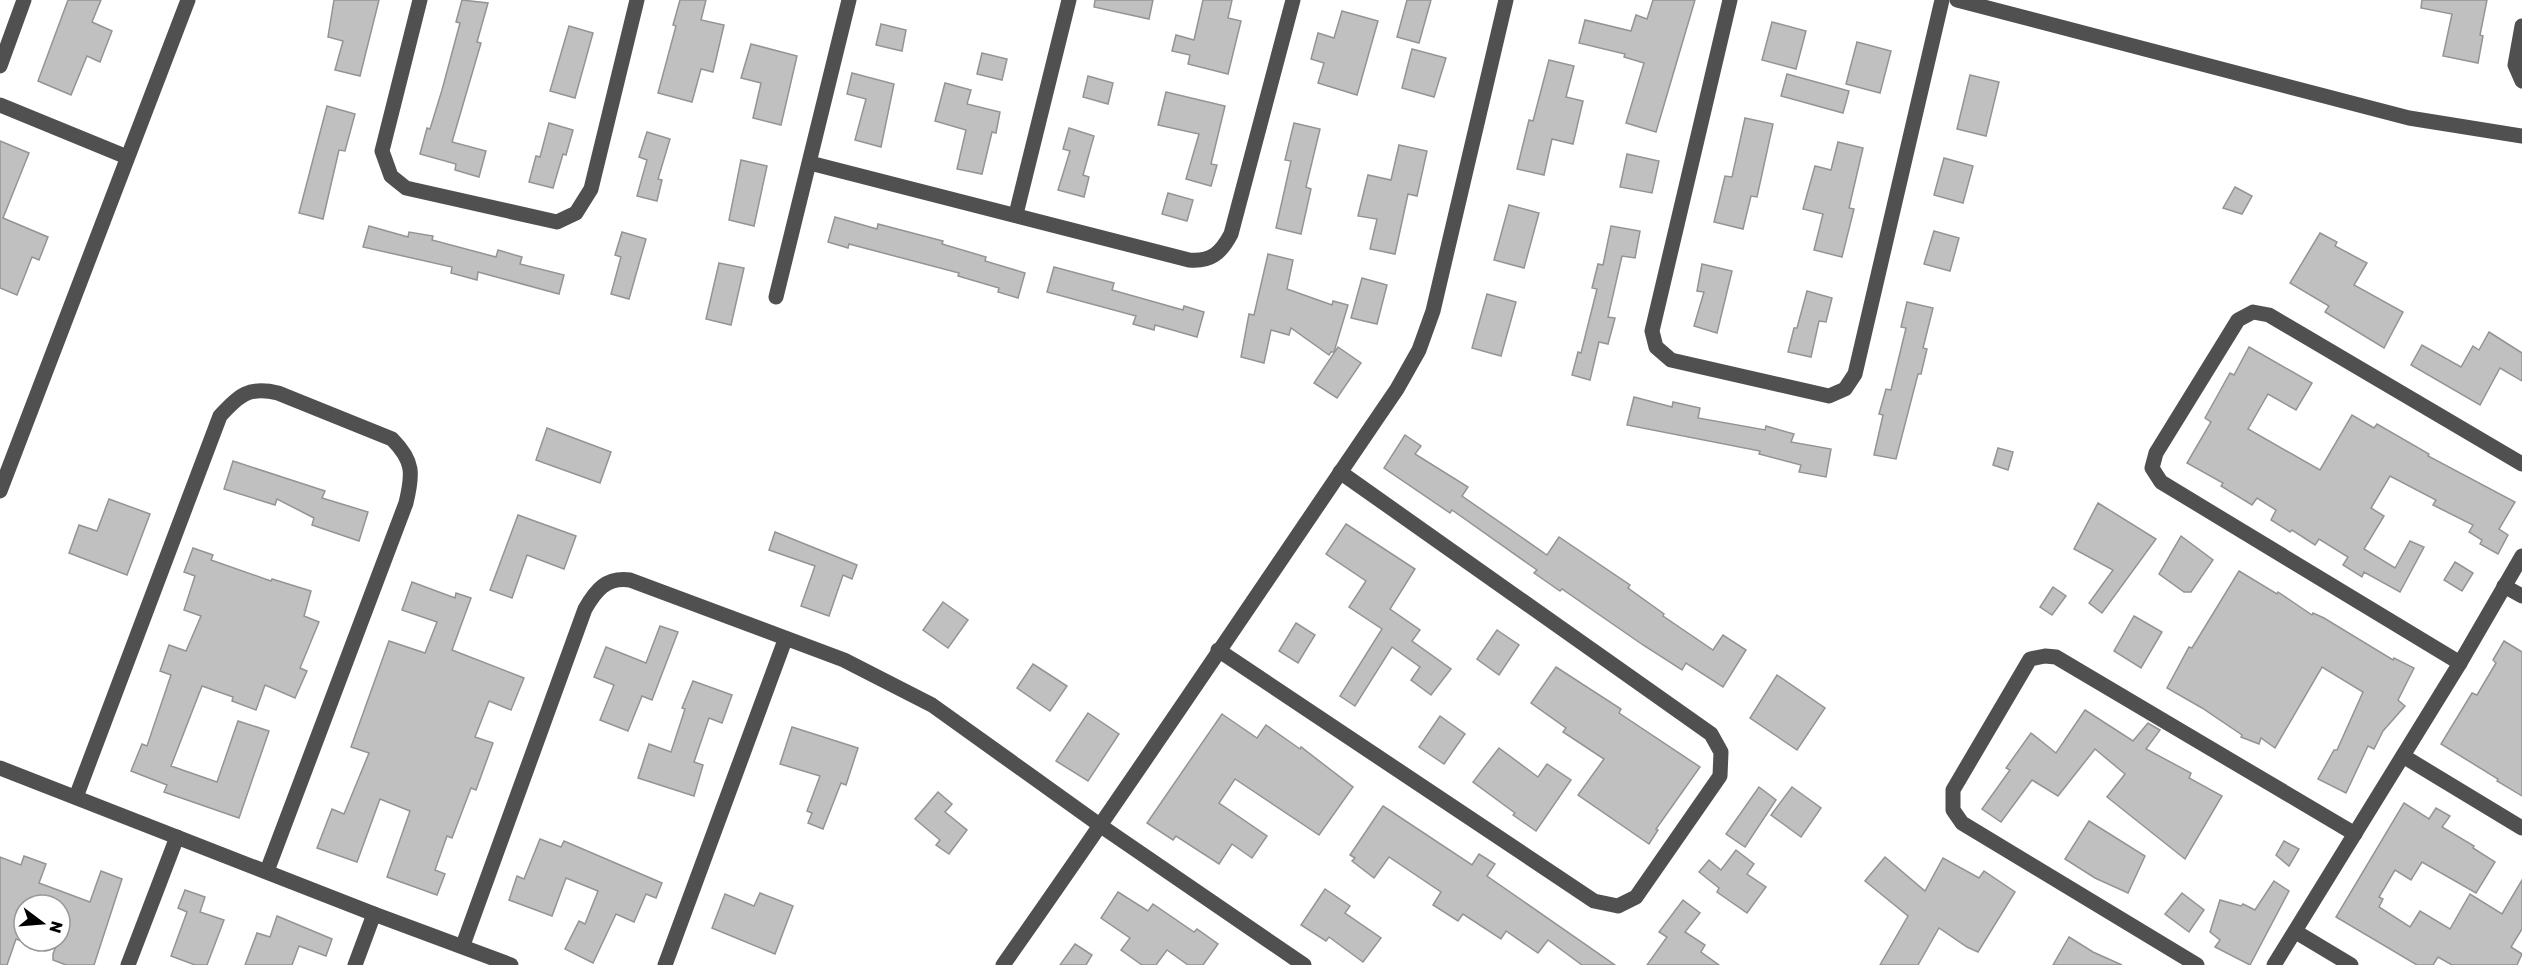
<svg xmlns="http://www.w3.org/2000/svg" width="2522" height="965" font-family="Rubik,sans-serif">
<style>
.building{fill:#c0c0c0;stroke:#949494;stroke-width:1.5}
.lines{fill:none;stroke-linecap:round;stroke-linejoin:round}
.minor{stroke:#505050;stroke-width:15}
</style>
<rect width="100%" height="100%" fill="#fff"/>
<g class="building">
<path d="M68,0H101L92,22L112,31L100,62L87,56L71,95L38,81Z"/>
<path d="M334,0H379L360,76L335,70L343,41L328,37Z"/>
<path d="M462,0L488,3L477,42L481,43L452,142L486,151L479,177L455,170L456,164L420,154L427,128L430,129L442,90L460,23L456,22Z"/>
<path d="M680,0H706L701,20L724,25L713,72L701,69L692,102L658,93L676,26L673,25Z"/>
<path d="M1095,0H1153L1149,19L1094,7Z"/>
<path d="M1203,0H1232L1228,18L1241,21L1228,74L1188,64L1190,55L1172,51L1176,35L1194,40Z"/>
<path d="M1407,0H1431L1419,43L1397,37Z"/>
<path d="M1653,0H1695L1656,132L1626,123L1644,63L1624,57L1625,54L1579,43L1585,20L1631,31L1636,15L1647,19Z"/>
<path d="M2422,0H2487L2480,35L2483,36L2478,63L2443,56L2452,14L2421,8Z"/>
<path d="M1342,11L1378,21L1357,95L1318,83L1324,63L1311,59L1318,33L1334,38Z"/>
<path d="M1772,22L1806,31L1796,69L1762,60Z"/>
<path d="M881,24L906,30L902,51L876,45Z"/>
<path d="M569,26L593,33L575,98L550,91Z"/>
<path d="M1857,42L1891,51L1880,93L1846,84Z"/>
<path d="M751,44L797,56L781,125L753,118L761,83L741,78Z"/>
<path d="M1412,49L1446,58L1434,97L1402,88Z"/>
<path d="M982,53L1007,59L1002,80L977,74Z"/>
<path d="M1549,60L1574,66L1566,97L1583,101L1573,144L1552,139L1544,175L1517,169L1529,120L1533,121Z"/>
<path d="M852,73L894,84L881,147L855,140L866,99L847,94Z"/>
<path d="M1787,74L1849,91L1843,113L1781,96Z"/>
<path d="M1970,75L1999,82L1986,136L1957,129Z"/>
<path d="M1088,76L1113,83L1108,104L1083,97Z"/>
<path d="M945,83L971,90L967,104L1000,112L996,133L992,132L982,174L957,169L966,130L935,121Z"/>
<path d="M1166,92L1225,106L1211,164L1217,165L1211,186L1186,179L1199,134L1158,125Z"/>
<path d="M327,106L355,114L345,151L339,150L323,219L299,213Z"/>
<path d="M1745,118L1773,124L1757,197L1751,196L1743,229L1714,222L1725,176L1732,177Z"/>
<path d="M549,123L573,130L566,155L563,154L553,188L529,182L536,156L540,157Z"/>
<path d="M1294,123L1320,129L1306,187L1311,189L1301,234L1276,228L1291,161L1285,160Z"/>
<path d="M1069,128L1094,136L1083,175L1089,177L1084,197L1058,190L1070,151L1063,149Z"/>
<path d="M647,132L670,139L658,179L662,180L657,201L637,196L647,160L639,157Z"/>
<path d="M0,141L29,153L3,218L48,237L39,260L32,257L17,295L0,288Z"/>
<path d="M1838,142L1863,148L1849,208L1854,209L1842,257L1814,250L1823,214L1803,209L1815,166L1831,170Z"/>
<path d="M1399,145L1427,151L1417,196L1408,194L1395,254L1370,249L1377,219L1358,216L1368,175L1391,180Z"/>
<path d="M1627,154L1659,161L1652,193L1620,187Z"/>
<path d="M1944,158L1973,166L1963,203L1934,195Z"/>
<path d="M741,160L767,166L754,226L729,220Z"/>
<path d="M2235,187L2252,196L2242,214L2223,208Z"/>
<path d="M1168,193L1193,200L1187,221L1162,214Z"/>
<path d="M1509,205L1539,213L1524,268L1494,260Z"/>
<path d="M835,217L877,229L878,224L943,241L942,244L986,257L985,261L1025,273L1018,298L998,292L999,288L958,276L959,273L849,244L848,248L828,242Z"/>
<path d="M369,226L408,237L409,232L433,236L432,240L496,257L498,250L522,257L520,264L564,275L559,294L478,272L477,280L451,273L452,267L363,247Z"/>
<path d="M1611,226L1640,231L1635,258L1622,256L1608,317L1615,318L1608,344L1599,342L1590,380L1572,375L1578,352L1581,353L1597,289L1592,288L1598,264L1603,265Z"/>
<path d="M1934,231L1959,238L1950,271L1924,264Z"/>
<path d="M622,232L646,239L629,299L611,294L621,257L615,255Z"/>
<path d="M2320,233L2337,242L2335,246L2367,263L2354,285L2403,312L2384,348L2325,312L2329,306L2290,283Z"/>
<path d="M1268,254L1293,260L1287,289L1332,305L1333,301L1348,305L1334,352H1331L1329,355L1291,328L1289,335L1271,330L1264,363L1241,357L1249,314L1254,315Z"/>
<path d="M719,263L744,268L731,325L706,319Z"/>
<path d="M1702,264L1732,271L1717,333L1694,326L1704,292L1697,291Z"/>
<path d="M1054,267L1114,283L1112,290L1183,310L1184,306L1204,312L1197,337L1155,325L1154,330L1133,324L1136,316L1047,292Z"/>
<path d="M1362,278L1387,285L1377,324L1351,318Z"/>
<path d="M1807,291L1832,298L1826,322L1819,321L1811,357L1788,352L1794,328H1797Z"/>
<path d="M1487,294L1516,302L1501,356L1472,348Z"/>
<path d="M1907,302L1933,308L1923,348L1927,349L1921,374H1918L1896,459L1874,455L1883,415L1879,414L1886,389L1891,390L1906,328L1901,327Z"/>
<path d="M2489,332L2522,353V381L2500,368L2480,405L2411,365L2422,345L2461,367L2473,346L2479,350Z"/>
<path d="M1338,347L1361,363L1337,398L1314,383Z"/>
<path d="M2249,347L2312,383L2296,410L2268,394L2248,429L2320,470L2352,415L2374,428L2377,424L2429,454L2428,456L2515,502L2499,529L2508,535L2498,554L2480,544L2482,540L2469,532L2473,525L2433,505L2436,500L2390,476L2371,508L2384,516L2364,549L2395,568L2410,541L2424,547L2400,592L2364,572L2362,577L2343,565L2348,557L2319,539L2315,545L2292,530L2290,532L2271,520L2276,510L2257,498L2252,505L2221,486L2223,483L2187,463L2211,422L2205,418L2230,373L2234,375Z"/>
<path d="M1634,397L1672,407L1673,402L1700,408L1698,418L1765,430L1766,426L1794,434L1791,442L1831,449L1826,477L1799,472L1801,465L1759,454L1760,451L1627,425Z"/>
<path d="M547,428L611,452L600,483L536,460Z"/>
<path d="M1405,435L1421,446L1415,454L1468,487L1462,496L1547,555L1559,537L1630,585L1628,588L1664,614L1663,616L1713,650L1723,635L1746,650L1723,687L1686,663L1682,670L1643,645L1562,589L1560,591L1534,573L1537,570L1452,510L1450,513L1384,468Z"/>
<path d="M1998,448L2013,452L2008,470L1993,465Z"/>
<path d="M233,461L325,491L322,498L368,512L359,541L312,525L314,518L277,499L275,505L224,489Z"/>
<path d="M109,499L150,514L127,575L69,553L79,525L97,531Z"/>
<path d="M2098,503L2156,539L2102,613L2089,603L2113,570L2074,549Z"/>
<path d="M518,515L576,536L564,569L527,555L512,598L490,590Z"/>
<path d="M1346,524L1415,569L1390,609L1420,630L1412,641L1451,669L1431,695L1411,680L1420,667L1392,647L1355,706L1340,696L1382,629L1349,607L1366,581L1326,554Z"/>
<path d="M775,532L857,565L852,579L843,575L829,616L801,606L815,566L769,550Z"/>
<path d="M2181,536L2213,560L2191,592H2184L2159,574Z"/>
<path d="M193,548L213,555L211,560L271,581L272,579L311,591L304,616L319,622L300,668L307,671L295,698L265,685L256,710L232,701L233,697L202,686L171,766L217,782L238,721L269,731L239,818L164,792L167,785L131,771L142,744L147,746L171,675L160,671L169,645L186,651L201,616L184,610L195,576L184,572Z"/>
<path d="M2455,562L2473,573L2462,591L2444,580Z"/>
<path d="M2239,571L2277,594L2278,592L2312,615L2313,613L2324,618L2393,660L2394,658L2414,668L2398,700L2405,706L2383,731L2374,749L2368,746L2346,793L2318,779L2334,750H2337L2363,692L2322,667L2275,748L2261,738L2259,744L2241,737L2242,735L2202,708L2167,688L2189,647L2192,648Z"/>
<path d="M412,582L455,598L456,593L471,598L452,650L524,678L511,710L489,701L475,737L493,743L476,790L471,788L452,838L447,836L435,870L445,874L437,895L387,877L410,811L380,799L357,862L317,848L332,809L344,814L369,753L351,747L389,641L425,653L437,622L402,610Z"/>
<path d="M2053,587L2066,596L2052,615L2040,607Z"/>
<path d="M943,602L968,620L948,648L923,630Z"/>
<path d="M2134,616L2162,632L2141,668L2114,651Z"/>
<path d="M1296,623L1315,635L1298,663L1279,651Z"/>
<path d="M660,626L678,632L652,700L642,696L628,731L600,720L614,685L594,677L606,647L646,663Z"/>
<path d="M1497,630L1519,645L1499,675L1477,659Z"/>
<path d="M2504,641L2522,652V796L2497,781L2498,779L2441,744L2472,693L2477,695L2496,663L2493,660Z"/>
<path d="M1033,664L1067,686L1050,711L1017,688Z"/>
<path d="M1556,667L1621,709L1619,713L1700,767L1656,829L1658,830L1649,844L1578,795L1604,759L1563,732L1566,728L1531,703Z"/>
<path d="M1777,675L1825,708L1797,750L1750,718Z"/>
<path d="M693,681L732,695L722,723L709,718L694,762L703,765L694,796L638,778L649,744L671,752L685,709L682,708Z"/>
<path d="M2085,710L2133,741L2148,723L2160,730L2146,749L2191,773L2189,778L2222,796L2185,859L2107,797L2125,774L2095,749L2058,796L2032,780L2001,822L1982,809L2010,770L2006,768L2031,733L2056,753Z"/>
<path d="M1088,713L1119,734L1088,781L1056,761Z"/>
<path d="M1222,714L1257,738L1266,725L1300,749L1301,747L1353,787L1319,835L1235,779L1219,803L1267,836L1252,858L1232,844L1219,864L1176,836L1173,840L1147,823Z"/>
<path d="M1440,716L1465,734L1444,764L1419,747Z"/>
<path d="M792,727L858,748L846,785L841,783L823,829L808,823L812,813L807,811L820,776L780,764Z"/>
<path d="M1499,748L1538,777L1547,764L1571,780L1536,831L1513,815L1515,813L1473,782Z"/>
<path d="M1759,787L1776,800L1745,847L1726,834Z"/>
<path d="M1792,787L1821,808L1801,837L1771,815Z"/>
<path d="M938,792L952,804L945,812L967,830L949,854L936,845L940,840L915,819Z"/>
<path d="M2404,803L2429,819L2436,808L2450,816L2442,827L2474,846L2473,848L2495,862L2476,893L2422,862L2411,880L2395,870L2379,897L2383,899L2379,907L2410,927L2420,911L2450,929L2470,894L2502,914L2522,880V929L2511,947L2522,954L2517,965H2452L2438,957L2433,965H2417L2336,917Z"/>
<path d="M1383,806L1472,865L1479,854L1495,864L1487,876L1615,965H1582L1548,940L1538,953L1506,931L1501,939L1463,914L1458,921L1433,905L1441,892L1389,857L1374,878L1352,861L1355,858L1350,855Z"/>
<path d="M2089,821L2145,856L2128,893L2095,878L2065,859Z"/>
<path d="M540,839L561,847L564,841L662,883L656,898L646,894L634,922L616,914L593,963L565,949L579,921L585,924L598,891L566,878L552,916L509,900L517,876L524,879Z"/>
<path d="M2284,841L2299,849L2289,866L2276,855Z"/>
<path d="M1736,850L1754,864L1747,874L1766,887L1747,913L1717,892L1719,888L1699,872L1709,860L1721,870Z"/>
<path d="M24,856L46,864L39,883L90,902L101,871L122,879L94,965H66L53,960V954L58,941H60V905H24V942L16,939L7,965H0V857L21,865Z"/>
<path d="M1885,857L1925,891L1943,858L1979,878L1984,871L2015,892L1978,952L1967,947L1939,928L1918,965H1880L1908,916L1865,881Z"/>
<path d="M2274,881L2289,891L2250,965L2215,947L2220,940L2210,932L2220,900L2241,906L2243,904L2255,910Z"/>
<path d="M1325,889L1350,906L1345,913L1381,938L1363,962L1329,937L1326,941L1301,925Z"/>
<path d="M185,890L205,897L200,912L224,920L207,965H195L171,956L187,912L178,908Z"/>
<path d="M1118,892L1148,911L1153,904L1194,932L1197,929L1218,944L1203,965H1188L1167,950L1156,965H1142L1121,950L1130,938L1101,918Z"/>
<path d="M760,893L793,906L775,954L712,928L725,894L754,906Z"/>
<path d="M2182,893L2204,910L2189,932L2165,914Z"/>
<path d="M1683,900L1700,913L1685,932L1705,945L1701,952L1719,965H1647L1667,937L1659,932Z"/>
<path d="M277,916L332,939L326,956L299,946L292,965H245L257,933L270,937Z"/>
<path d="M2069,937L2093,952L2122,965H2053Z"/>
<path d="M1075,944L1092,955L1086,965H1060Z"/>
</g>
<g class="lines">
<g class="minor">
<path d="M420,0L382,151L391,176L406,188L557,222L576,213L591,189L637,0"/>
<path d="M1730,0L1652,331L1656,347L1671,360L1829,396L1845,389L1855,374L1942,0"/>
<path d="M1957,0L2409,118L2522,136"/>
<path d="M2522,26L2515,65L2522,81"/>
<path d="M0,66L24,0"/>
<path d="M0,105L127,157"/>
<path d="M810,163L1189,260C1211,262 1221,253 1231,234L1293,0"/>
<path d="M1016,214L1069,0"/>
<path d="M776,297L849,0"/>
<path d="M0,491L188,0"/>
<path d="M2504,586L2522,596"/>
<path d="M1218,650L1594,901L1618,906L1636,897L1720,776L1721,752L1711,734L1340,472"/>
<path d="M2460,663L2161,482L2152,468L2156,453L2238,320L2253,312L2269,315L2522,464"/>
<path d="M2403,756L2522,828"/>
<path d="M0,768L374,914L511,965"/>
<path d="M76,797L220,416C239,395 249,386 278,393L392,439C414,461 413,474 406,503L267,871"/>
<path d="M2296,932L2351,965"/>
<path d="M463,945L585,609C596,590 606,577 630,580L844,660L932,705L1101,826L1304,965"/>
<path d="M128,965L177,837"/>
<path d="M355,965L374,914"/>
<path d="M665,965L785,640"/>
<path d="M1003,965C1137,775 1266,581 1397,389L1419,350L1433,311L1506,0"/>
<path d="M2197,965L1962,823L1953,810V790L2030,659L2045,656L2056,657L2355,834"/>
<path d="M2274,965L2460,663L2522,556"/>
</g>
</g>
<g transform="translate(42 923) rotate(106)"><circle r="28" fill="#ffffff" stroke="#999999" stroke-width="1.5"/>
<path d="M0-4.5L10 22L0 15L-10 22Z" fill="#000000"/>
<text y="-9" font-size="16" font-weight="bold" text-anchor="middle" fill="#000000">N</text>
</g>
</svg>
